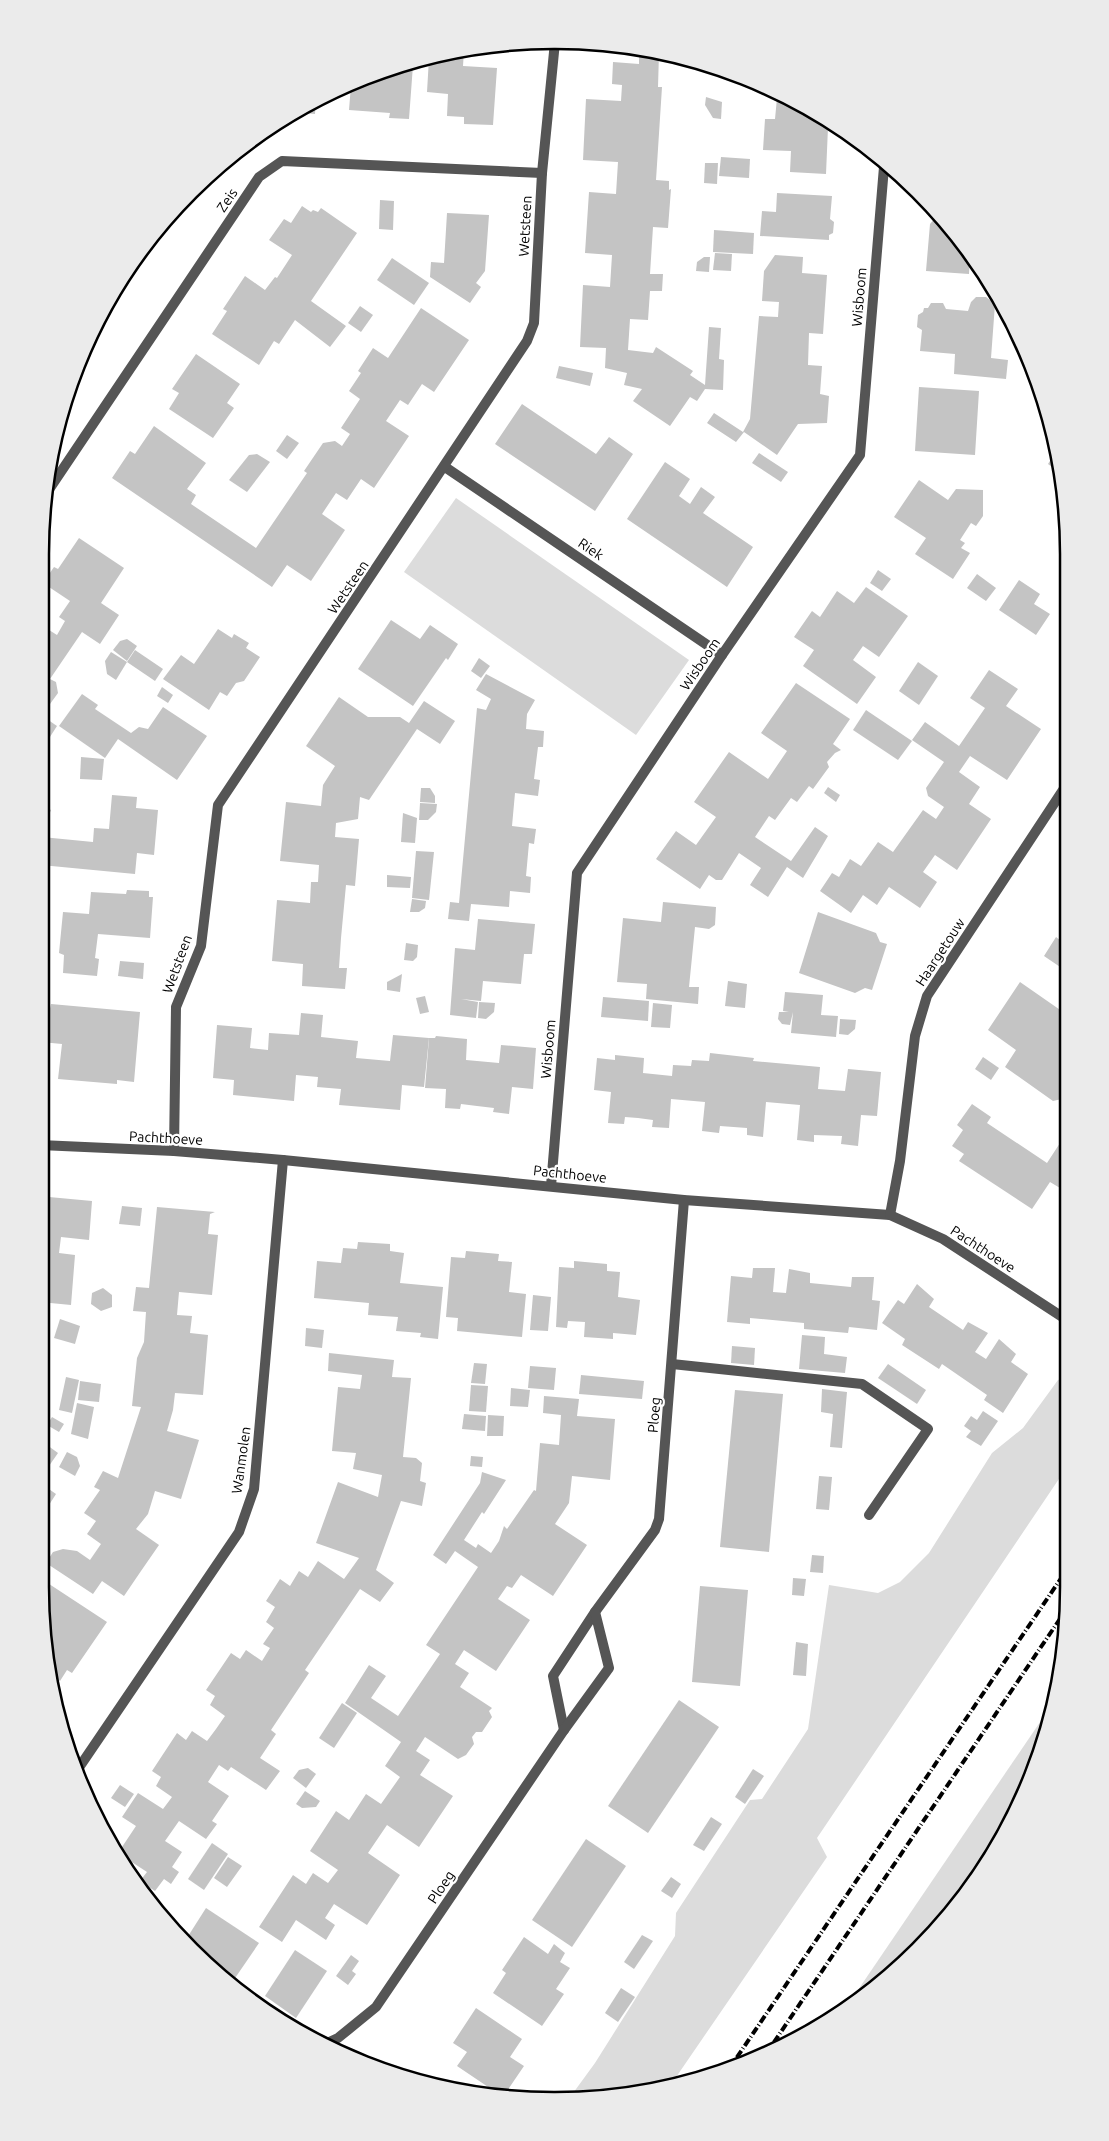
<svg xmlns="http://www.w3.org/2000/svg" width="1109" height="2141" font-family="Ubuntu,sans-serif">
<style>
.green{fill:#dcdcdc}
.building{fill:#c4c4c4}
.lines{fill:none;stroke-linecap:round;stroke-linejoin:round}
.service{stroke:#555;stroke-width:10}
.minor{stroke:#555;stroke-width:10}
.rail{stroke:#000;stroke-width:4;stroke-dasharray:8 2.5 1 2.5;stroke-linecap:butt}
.labels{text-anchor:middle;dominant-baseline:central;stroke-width:4.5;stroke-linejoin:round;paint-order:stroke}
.street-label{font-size:14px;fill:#000;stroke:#fff}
.rim{fill:none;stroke:#000;stroke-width:2.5}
</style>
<rect width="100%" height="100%" fill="#fff"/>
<g class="green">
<path d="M456,498L689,660L636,735L404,572Z"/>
<path d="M1067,1377V1467L817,1838L827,1857L670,2086L588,2100H568L595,2063L675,1936L676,1913L750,1800L762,1799L808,1729L829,1585L878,1593L900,1582L929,1553L992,1453L1023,1428L1058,1380Z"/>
<path d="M1055,1700L1052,1719L1016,1814L963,1900L894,1973L843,2012Z"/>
</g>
<g class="building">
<path d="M464,50L463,66L497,68L493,125L464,124V117L447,116L448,94L427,92L429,58Z"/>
<path d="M639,50L659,53L658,87H662L656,180L669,181V190L671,189L668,228L653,227L650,274H663L662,291H650L648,320L630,319L628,350L653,353L656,347L693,371L690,375L705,385L709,327L721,328L719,359L724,360L723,390L705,389L697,401L690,397L670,426L633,401L642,389L624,385L627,373L605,368L606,348L580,347L583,285L610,287L612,255L585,253L589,192L616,194L618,162L583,160L586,99L621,101L622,85L612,84L613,62L639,64Z"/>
<path d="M403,64L413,65L409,119L389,118L390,113L349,110L351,85L389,67Z"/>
<path d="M706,97L722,102L721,119L713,118L705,105Z"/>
<path d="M777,98L791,99L822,120V127H828L826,174L790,172L791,151L763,150L765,119H775Z"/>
<path d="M316,100L315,114L293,112L298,109Z"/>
<path d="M721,157L750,159L749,178L719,176Z"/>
<path d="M705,163H718L717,184L704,183Z"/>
<path d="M777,193L832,196L830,219L834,222L833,233L829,235V240L760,236L762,211L776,212Z"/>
<path d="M380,200L394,201L393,230L379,229Z"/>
<path d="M302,206L311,212L313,210L318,212L321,208L357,233L311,301L346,326L330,347L295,320L279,344L274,341L259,365L212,334L227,311L223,309L245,276L265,290L275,277L277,278L292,255L269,240L284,219L291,223Z"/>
<path d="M933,210L963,242L970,255L969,274L926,271L930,224L936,217L931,214Z"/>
<path d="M447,213L489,215L485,271L476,283L481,287L470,303L430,277L431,262L444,263Z"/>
<path d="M714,230L754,233L753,254L713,252Z"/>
<path d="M149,238L153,241L133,271L127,272Z"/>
<path d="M715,253L732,254L731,271L713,270Z"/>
<path d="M775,255L803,257L802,273L827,275L823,334L809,333L808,365L822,366L820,394L829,396L827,423L798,424L777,455L744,432L736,442L707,423L714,413L743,432L750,419L759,316L778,317L779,302L762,301L764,271Z"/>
<path d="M704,257H710L709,272L696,271L697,262Z"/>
<path d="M392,258L429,283L414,305L377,280Z"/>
<path d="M976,297H986L995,304L991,358L1008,360L1006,379L954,374L955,354L920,351L922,330L917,327L918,315L923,312L924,308H928L931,303H943L946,309L968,311L971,302Z"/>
<path d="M360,306L373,315L361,332L348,323Z"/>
<path d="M421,308L469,340L434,392L422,384L408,405L400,400L386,421L409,436L374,488L361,479L347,500L336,493L322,514L345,530L311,581L287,565L272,587L112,478L130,451L135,454L154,426L206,463L187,489L196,495L191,504L256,548L307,473L304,471L323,443L335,441L342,446L350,434L341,428L360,399L349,391L361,373L358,371L373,348L388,358Z"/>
<path d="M196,354L240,384L227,403L234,408L213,438L169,409L179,393L172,389Z"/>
<path d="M559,366L593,373L590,386L556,378Z"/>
<path d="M919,387L979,391L975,455L915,451Z"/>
<path d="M522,404L596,454L609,437L633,454L595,511L495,444Z"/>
<path d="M287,435L299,443L287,459L276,451Z"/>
<path d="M759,453L788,472L781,482L752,463Z"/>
<path d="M1055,453L1060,470L1059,472L1048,464Z"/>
<path d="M257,454L270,462L247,492L229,480L249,455Z"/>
<path d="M665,462L690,479L679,496L690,504L701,487L715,497L703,513L753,547L727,587L627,519Z"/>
<path d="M919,480L948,500L956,489L983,490V516L976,526L971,523L960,540L965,543L961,548L970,553L953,579L915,554L926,538L894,517Z"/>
<path d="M79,538L124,568L101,603L119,615L100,644L82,632L50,679L56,682L58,693L50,704L41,706V631L46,634L49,630L57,635L65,621L59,617L70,601L43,583L54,567L58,569Z"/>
<path d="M878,570L891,579L882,591L870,583Z"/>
<path d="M977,574L996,588L986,601L967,588Z"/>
<path d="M1019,580L1040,594L1034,604L1050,614L1036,635L999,610Z"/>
<path d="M866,587L908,616L879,657L863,646L853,660L876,677L857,704L803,666L814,650L794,637L812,611L820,617L837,591L854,603Z"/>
<path d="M391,620L420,639L430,625L458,644L448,660L446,658L413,706L358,669Z"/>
<path d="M218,629L232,638L234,634L249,643L246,648L260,657L244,681L236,683L227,696L220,692L209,710L163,679L181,655L194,664Z"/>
<path d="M127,639L137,646L127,661L113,650L120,641Z"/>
<path d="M135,650L163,669L155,681L127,662Z"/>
<path d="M111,652L127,662L116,680L107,674L105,661Z"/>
<path d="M479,658L490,666L481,678L471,671Z"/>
<path d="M918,662L938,676L919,705L899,691Z"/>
<path d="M989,670L1018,689L1006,706L1041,729L1007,780L970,756L959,772L980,787L969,804L991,819L957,870L935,855L923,872L937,882L920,908L889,887L877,905L863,895L851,913L820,891L832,873L839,877L850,859L861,866L878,842L893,852L923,810L936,819L944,807L928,796L926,788L944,762L912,740L925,722L959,746L985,708L970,698Z"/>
<path d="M486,674L535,700L527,714L526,729L544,731L543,747H538L534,779L540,780L538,796L515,793L512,826L536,829L534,844L529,843L526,876L531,877L530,893L510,891L509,907L471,904L469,921L448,919L450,902L459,903L477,708L486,710L491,699L476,690Z"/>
<path d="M796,683L850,719L833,744L841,750L835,753L827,762L829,767L813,789L809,786L797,802L791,798L775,820L769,816L755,837L791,861L815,827L828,836L803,878L787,867L768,897L750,885L761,868L739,853L722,880H716L709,875L700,889L656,859L676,831L696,845L716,817L694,802L729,752L768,779L787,751L761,733Z"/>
<path d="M162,687L173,695L168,703L157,696Z"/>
<path d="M82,694L98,705L95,709L131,733L139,727L148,729L163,707L207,736L177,780L118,739L105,758L59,726Z"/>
<path d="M339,697L368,717H400L409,723L424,701L455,721L440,744L417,729L369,800L360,797L358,819L336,823L335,837L359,839L355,886L346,885L341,938L339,968H347L345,989L302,986L303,964L272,961L277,900L310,903L311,882H318L319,865L280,861L286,802L321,806L323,785L335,766L306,746Z"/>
<path d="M866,710L912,741L898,760L853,730Z"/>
<path d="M41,715L57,726L48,740L41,735Z"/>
<path d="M81,757L104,759L102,780L80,779Z"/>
<path d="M828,787L840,795L836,802L824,793Z"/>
<path d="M421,788H430L435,796V803L420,802Z"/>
<path d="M112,795L137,797L136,808L158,810L154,855L137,853L135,874L41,865L42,837L93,842L94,828L109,829Z"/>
<path d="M420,803L437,804L436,812L428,820H419Z"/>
<path d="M45,807L51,810L43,830L41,828V808Z"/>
<path d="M403,813L417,818L415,843L401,842Z"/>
<path d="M416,851L434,852L429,900L412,898Z"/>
<path d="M387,875L411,877L410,888L387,887Z"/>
<path d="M127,890L149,891V897H153L150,938L98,934L95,958L99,959L97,976L63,973L64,955L59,953L63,912L89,914L91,892L126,894Z"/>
<path d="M412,899L426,901L425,908L419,912H410Z"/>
<path d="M663,902L716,907L715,925L709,929L695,927L689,987H699L698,1004L646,999L647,984L617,982L623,918L661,922Z"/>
<path d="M818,912L876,933L880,942L887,944L872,990L865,988L855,993L799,973Z"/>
<path d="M478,919L535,924L532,954H524L521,984L483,981L481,1001L461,999L478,1002L476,1018L450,1015L455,948L475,950Z"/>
<path d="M1066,934V971L1044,956L1056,937L1061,941Z"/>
<path d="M406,943L418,945L417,957L413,961L404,960Z"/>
<path d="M120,961L144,963L143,979L118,976Z"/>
<path d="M402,974L400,992L387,990V982Z"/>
<path d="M728,981L747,984L745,1008L725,1006Z"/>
<path d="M1020,982L1066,1014V1098L1053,1101L1005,1067L1016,1050L988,1030Z"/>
<path d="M785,992L823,995L821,1015L838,1016L836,1037L791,1033L793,1012L790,1025L782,1024L778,1019L779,1012H789L783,1011Z"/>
<path d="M425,996L429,1012L420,1014L416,998Z"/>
<path d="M603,997L649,1001L648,1021L601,1017Z"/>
<path d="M479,1002L495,1003L494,1012L486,1019L478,1018Z"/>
<path d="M653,1003L672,1005L670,1028L651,1027Z"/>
<path d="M51,1004L140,1012L134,1082L117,1080V1084L58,1079L62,1044L41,1042V1018L47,1022Z"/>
<path d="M301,1013L323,1015L321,1037L358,1041L356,1058L390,1061L393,1035L429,1038L424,1087L402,1085L400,1110L339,1105L341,1089L317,1087L318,1077L296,1075L294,1101L233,1095L234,1080L213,1078L217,1025L252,1028L250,1048L268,1050L269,1033L299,1035Z"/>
<path d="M840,1019L856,1020L855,1029L848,1035L839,1034Z"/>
<path d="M436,1036L467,1039L466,1060L499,1063L501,1045L536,1048L533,1089L512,1087L509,1114L493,1112L494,1108L477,1106L461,1104L460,1109L445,1108L446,1089L425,1088L429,1038H435Z"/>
<path d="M710,1053L754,1058L753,1061L820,1067L818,1089L845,1091L848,1069L881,1072L877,1116L861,1115L858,1146L841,1144L842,1136L814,1135V1142L797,1140L800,1105L766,1102L763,1137L747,1135V1128L720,1126L719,1133L702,1131L705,1102L671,1099L669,1128L652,1127L653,1120L638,1118L625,1117L624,1124L608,1123L611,1092L594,1090L597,1058L615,1060V1055L644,1058L643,1073L672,1076L673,1065L691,1066L692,1060L709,1061Z"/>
<path d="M983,1057L999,1068L991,1080L975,1069Z"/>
<path d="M972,1104L991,1117L987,1123L1047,1163L1060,1143L1067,1147V1178L1060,1188L1050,1182L1032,1209L959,1161L964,1154L952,1146L963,1130L957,1125Z"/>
<path d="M49,1197L92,1201L89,1240L61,1237L59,1253L75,1255L71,1305L40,1302V1221L48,1222Z"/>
<path d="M122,1206L142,1208L140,1226L119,1224Z"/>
<path d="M157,1207L215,1212L210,1214L208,1234L218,1235L212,1295L179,1292L177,1315L192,1316L190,1333L208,1335L203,1395L175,1393L173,1410L167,1431L199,1440L181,1499L155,1491L148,1514L136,1529L159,1545L141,1571L124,1596L102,1581L93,1594L46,1563L53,1552L63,1549L77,1551L90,1560L101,1544L87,1534L96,1521L84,1513L100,1490L94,1487L103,1471L118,1478L141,1407L132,1406L137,1358L144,1342L146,1312L133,1311L136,1287L149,1288Z"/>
<path d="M358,1242L390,1244V1251L404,1253L400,1283L443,1287L438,1339L420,1337L421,1333L396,1331L398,1317L368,1315L369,1303L314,1298L317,1261L341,1263L343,1248L357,1249Z"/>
<path d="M466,1251L499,1254L498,1261L512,1262L509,1292L526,1294L522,1337L457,1331L458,1318L446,1317L451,1257L465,1258Z"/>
<path d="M574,1261L607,1264V1271L620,1272L618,1297L640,1300L636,1335L613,1333V1339L584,1337L585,1322L568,1321L567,1328L556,1327L559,1267L574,1268Z"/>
<path d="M753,1268H775L773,1292L786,1293L789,1269L810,1273V1283L851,1287L852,1277H874L872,1300L880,1301L877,1330L849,1327L848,1333L804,1329V1323L750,1318V1324L727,1322L731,1276L752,1278Z"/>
<path d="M917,1284L934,1299L929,1307L963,1330L968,1322L988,1333L975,1352L986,1359L999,1339L1016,1354L1011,1362L1028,1374L1003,1413L984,1400L987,1395L942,1364L939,1369L902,1345L905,1339L882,1323L898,1300L904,1304Z"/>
<path d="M103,1288L112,1295V1307L101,1311L91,1304L92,1293Z"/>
<path d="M533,1295L551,1297L548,1331L530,1330Z"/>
<path d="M60,1319L80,1326L75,1344L54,1338Z"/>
<path d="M306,1328L324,1330L322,1348L305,1346Z"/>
<path d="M802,1335L825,1337L824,1354L847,1357L845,1373L799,1369Z"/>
<path d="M40,1336L50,1343L40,1357Z"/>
<path d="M732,1346L755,1348L754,1365L731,1363Z"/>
<path d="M329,1353L394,1360L392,1377L411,1378L403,1457L416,1458L422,1463L420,1481L426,1483L422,1506L401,1501L376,1570L394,1583L380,1602L360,1589L305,1670L309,1673L271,1730L276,1734L260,1758L280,1771L266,1790L231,1767L228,1771L219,1765L208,1782L229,1796L212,1821L217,1824L206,1839L179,1821L165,1841L182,1852L172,1867L179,1872L171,1884L164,1879L155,1891L140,1881L147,1872L118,1853L136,1826L122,1817L138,1793L163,1809L172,1797L156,1786L161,1777L152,1771L177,1733L186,1740L192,1731L207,1741L216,1729L225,1716L210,1705L215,1696L206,1690L231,1653L240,1659L246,1650L262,1661L270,1648L263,1644L274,1628L266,1622L275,1607L266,1601L280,1579L290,1586L299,1571L308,1577L318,1561L344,1579L359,1558L316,1543L338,1482L378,1497L382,1475L353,1469L356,1453L332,1451L338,1387L360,1389L362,1375L328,1371Z"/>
<path d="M474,1363L487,1364L485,1384L471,1383Z"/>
<path d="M888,1364L926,1390L917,1404L878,1378Z"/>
<path d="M530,1366L556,1368L554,1390L528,1388Z"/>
<path d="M581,1375L644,1381L642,1399L579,1394Z"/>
<path d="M66,1377L79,1380L72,1413L59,1410Z"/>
<path d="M80,1381L101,1384L99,1402L78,1400Z"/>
<path d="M471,1385L488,1386L486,1412L469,1411Z"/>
<path d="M511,1388L530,1390L528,1407L510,1406Z"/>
<path d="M822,1389L847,1392L842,1448L830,1447L833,1414L821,1412Z"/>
<path d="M735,1390L783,1394L769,1552L720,1547Z"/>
<path d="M544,1396L579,1399L577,1416L615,1419L610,1480L572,1476L569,1503L555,1524L587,1545L553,1596L521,1575L512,1588L507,1586L498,1599L530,1620L496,1671L464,1650L455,1664L469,1673L460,1687L492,1708L489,1711L492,1717L482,1732H476L472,1737L474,1744L466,1755L458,1759L425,1737L416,1751L430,1760L420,1775L453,1796L419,1847L387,1825L368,1853L400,1875L367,1925L334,1904L325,1918L335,1925L326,1940L296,1920L282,1942L259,1927L293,1875L306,1884L313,1873L328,1883L338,1870L310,1851L336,1811L349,1820L366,1794L381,1804L400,1777L385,1766L401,1742L345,1703L369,1665L386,1676L371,1698L398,1716L440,1654L426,1645L478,1567L455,1551L446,1564L433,1555L480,1483L482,1472L506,1480L484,1514L482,1512L464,1540L476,1548L478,1544L491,1553L499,1541L504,1526L507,1529L534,1490L536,1491L540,1443L559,1445L561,1415L543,1413Z"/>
<path d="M77,1403L94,1407L88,1439L71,1434Z"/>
<path d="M983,1411L998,1421L981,1446L966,1437L971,1431L964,1426L971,1416L977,1420Z"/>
<path d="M464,1414L486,1416L485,1431L462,1429Z"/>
<path d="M488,1415L504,1416L503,1436H487Z"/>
<path d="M52,1417L64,1424L59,1432L47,1425Z"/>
<path d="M47,1445L58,1453L40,1479V1455Z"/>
<path d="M67,1452L77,1457L80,1466L75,1476L59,1467Z"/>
<path d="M471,1456L483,1457L482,1467L470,1466Z"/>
<path d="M819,1476L832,1477L829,1510L816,1509Z"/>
<path d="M46,1487L56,1494L40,1519V1496Z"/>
<path d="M812,1555L824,1556L823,1573L810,1572Z"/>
<path d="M40,1578L107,1622L72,1673L67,1670L60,1681L49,1673Z"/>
<path d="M793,1578L806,1579L804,1596L792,1595Z"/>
<path d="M700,1586L748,1590L740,1686L692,1682Z"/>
<path d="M796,1642L808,1644L806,1676L793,1675Z"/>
<path d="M679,1700L719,1727L648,1833L608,1806Z"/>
<path d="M342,1703L357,1713L334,1748L319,1738Z"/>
<path d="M308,1768L316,1774L306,1788L293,1778L299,1770Z"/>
<path d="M753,1769L764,1776L745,1804L735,1797Z"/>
<path d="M120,1785L134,1794L125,1807L111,1798Z"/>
<path d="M305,1791L320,1801L316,1807L302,1808L296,1804Z"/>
<path d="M711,1817L722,1824L704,1851L693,1845Z"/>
<path d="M586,1839L626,1866L572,1947L532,1920Z"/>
<path d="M212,1843L228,1854L204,1890L188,1879Z"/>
<path d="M228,1857L242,1866L227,1887L214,1878Z"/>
<path d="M671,1877L681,1884L672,1898L661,1891Z"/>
<path d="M206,1908L259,1943L233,1981L207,1964L185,1941Z"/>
<path d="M642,1935L653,1941L634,1969L624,1962Z"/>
<path d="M524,1937L548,1954L554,1944L565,1953L560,1962L570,1968L556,1989L564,1994L542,2026L493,1993L506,1973L502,1970Z"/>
<path d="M295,1950L327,1971L296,2018L265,1996Z"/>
<path d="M351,1955L359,1961L352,1971L356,1974L348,1985L336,1976Z"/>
<path d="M621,1988L635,1997L618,2022L605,2013Z"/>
<path d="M476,2008L522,2039L510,2057L524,2066L503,2097L457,2066L467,2052L453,2043Z"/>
<path d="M438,2078L442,2087L425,2084Z"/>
</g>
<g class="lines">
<path class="service" d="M672,1364L862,1384L928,1429L869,1515"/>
<g class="minor">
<path d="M445,467L722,655"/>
<path d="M46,494L259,177L282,161L542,173"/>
<path d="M40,1145L174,1151L283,1160L684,1200L890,1215L943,1239L1067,1320"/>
<path d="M174,1151L176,1007L201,946L218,805L527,341L534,323L542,173L555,42"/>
<path d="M551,1186L577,873L722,655L860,455L884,167L888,164"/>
<path d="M890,1215L900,1161L915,1036L927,996L1065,787"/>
<path d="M564,1730L553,1676L595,1612L655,1530L659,1519L684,1200"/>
<path d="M76,1772L239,1532L254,1489L283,1160"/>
<path d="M325,2044L338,2038L376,2007L564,1730L609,1668L595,1612"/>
</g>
<g class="rail">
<path d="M766,2054L1068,1607"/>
<path d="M729,2069L1068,1568"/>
</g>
</g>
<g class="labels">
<g class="street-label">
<text transform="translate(227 200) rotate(-56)">Zeis</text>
<text transform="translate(525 226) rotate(-87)">Wetsteen</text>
<text transform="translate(859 297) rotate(-85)">Wisboom</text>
<text transform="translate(591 549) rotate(34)">Riek</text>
<text transform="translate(348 587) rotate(-56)">Wetsteen</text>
<text transform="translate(700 664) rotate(-56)">Wisboom</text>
<text transform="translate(940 952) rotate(-57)">Haargetouw</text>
<text transform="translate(177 964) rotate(-70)">Wetsteen</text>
<text transform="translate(548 1049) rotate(-85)">Wisboom</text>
<text transform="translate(166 1138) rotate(3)">Pachthoeve</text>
<text transform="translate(570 1174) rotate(6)">Pachthoeve</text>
<text transform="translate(983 1249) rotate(33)">Pachthoeve</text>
<text transform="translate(654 1415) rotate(-85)">Ploeg</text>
<text transform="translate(241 1460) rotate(-82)">Wanmolen</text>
<text transform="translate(441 1887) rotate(-56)">Ploeg</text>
</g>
</g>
<path d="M0 0H1109V2141H0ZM554 49H555A505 505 0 0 1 1060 554V1587A505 505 0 0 1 555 2092H554A505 505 0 0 1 49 1587V554A505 505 0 0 1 554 49Z" fill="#ebebeb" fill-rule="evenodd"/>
<path class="rim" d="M554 49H555A505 505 0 0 1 1060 554V1587A505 505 0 0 1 555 2092H554A505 505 0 0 1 49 1587V554A505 505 0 0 1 554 49Z"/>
</svg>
